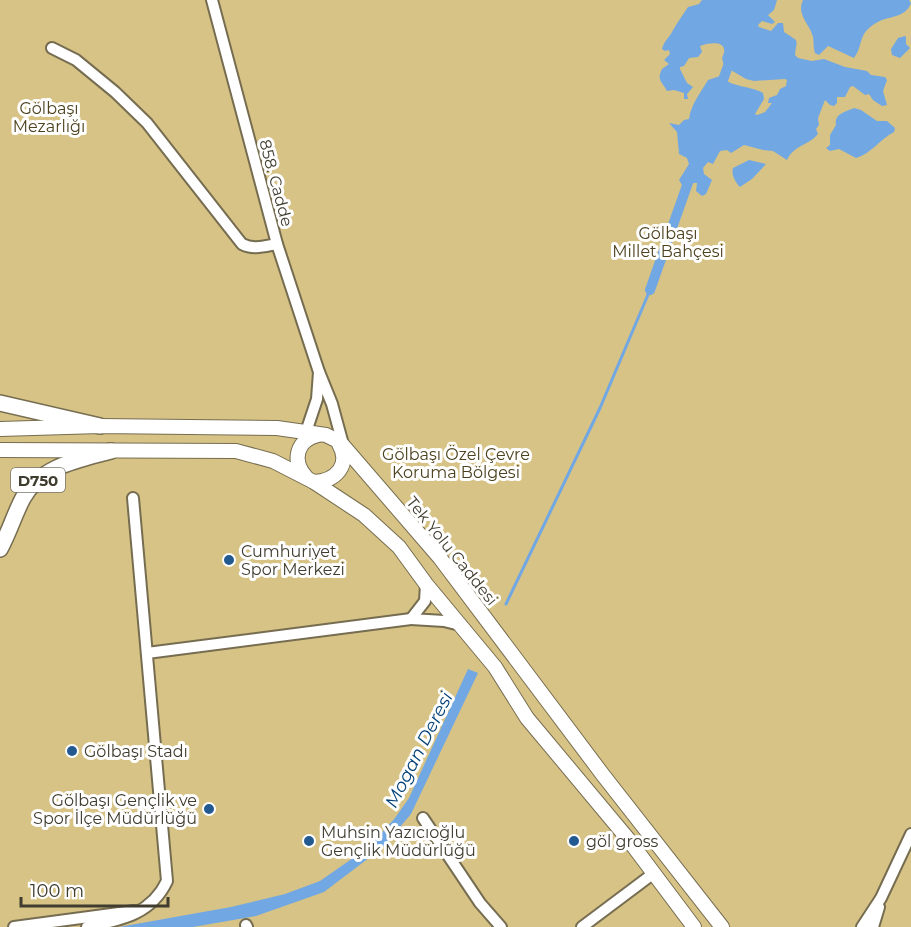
<svg xmlns="http://www.w3.org/2000/svg" width="911" height="927" font-family="Montserrat,sans-serif">
<style>
.green{fill:#d7c386}
.water{fill:#71a7e3}
.lines{fill:none;stroke-linecap:round;stroke-linejoin:round}
.stream{stroke:#71a7e3;stroke-width:3}
.canal{stroke:#71a7e3;stroke-width:10}
.minor-casing{stroke:#766d51;stroke-width:14}
.major-casing{stroke:#766d51;stroke-width:16}
.highway-casing{stroke:#766d51;stroke-width:18}
.minor{stroke:#fff;stroke-width:10}
.major{stroke:#fff;stroke-width:14}
.highway{stroke:#fff;stroke-width:15}
.poi-dot{fill:#225991;stroke:#fff;stroke-width:2}
.labels{text-anchor:middle;dominant-baseline:central;stroke-width:6;stroke-linejoin:round;paint-order:stroke}
.shield{fill:#fff;stroke:#79766d;stroke-width:1.5}
.shield-label{font-size:15px;font-weight:bold;fill:#403c2f}
.park-label{font-size:16px;fill:#4d421f;stroke:#fff}
.street-label{font-size:16px;fill:#403c2f;stroke:#fff}
.poi-label{font-size:16px;fill:#403c2f;stroke:#fff;text-anchor:start}
.water-label{font-size:18px;font-style:italic;fill:#034177;stroke:#fff}
</style>
<rect width="100%" height="100%" fill="#ece2c4"/>
<rect class="green" x="0" y="0" width="911" height="927"/>
<g class="water">
<path d="M702,0H777L774,10L768,15L775,22L772,24L762,21L758,25L759,27L771,31L778,23H783L784,32C800,43 797,37 795,55L798,58L812,61L824,59L845,67L867,71L871,75L885,77L887,80L883,91L887,105L882,106L873,100L869,94L865,95L853,86L850,87L845,97H837V103L834,106L830,105L825,100L818,118L819,125L816,129L818,134C808,146 795,144 787,160L773,151L763,150L744,145L731,153L727,150L720,151L713,164L708,162L703,168L704,174L712,180L706,194L702,196L696,191L697,183H692L689,189L684,188L679,180L689,164L687,158L679,154L677,132L669,123L679,125L684,120L689,119C691,104 701,92 708,80L720,76C732,88 749,85 763,93L764,99L755,114L757,115L765,112L772,103H768L769,98L777,95L780,89L786,86L787,80L785,79L754,81L746,79L724,66L722,58C731,40 710,42 700,46L702,52L698,57L689,58L684,66L680,67V69L687,83L693,87L687,94L688,99H684V93L674,90L667,91C663,82 656,81 662,69L669,64L664,60L670,54L669,50L665,51L662,49C664,41 668,39 672,32C677,23 682,16 688,7L699,4Z"/>
<path d="M803,0H909L911,3C905,19 889,15 876,23C857,34 864,45 854,58L828,46L819,55L815,53C813,47 814,42 813,37C810,24 796,15 803,0Z"/>
<path d="M905,36L906,37V44L910,48L900,58L892,55L891,49L898,38Z"/>
<path d="M854,108L861,110L877,121H887L895,128L894,132C880,139 871,154 856,158L839,149L830,151L826,148L830,145V135L836,125C834,114 845,112 854,108Z"/>
<path d="M749,160L766,164L752,179L740,187C735,182 731,174 733,168Z"/>
<path d="M468,669L478,673L411,814L382,848L324,892L256,916L193,927H119L231,907L285,894L320,881L353,858L376,839L395,818L409,798Z"/>
</g>
<g class="lines">
<path class="stream" d="M506,604L600,408L650,290"/>
<g class="canal">
<path d="M719,91L732,55"/>
<path d="M650,290L690,177"/>
</g>
<defs>
<g id="minor">
<path d="M212,0L277,244L319,372"/>
<path d="M52,48L76,60L115,92L147,123L242,244C253,250 265,246 277,244"/>
<path d="M304,438L317,399L319,372L332,404L344,448"/>
<path d="M426,584L425,601L411,619L444,621L460,625"/>
<path d="M147,653L411,619"/>
<path d="M423,818L480,903L501,927"/>
<path d="M246,925L247,927"/>
<path d="M14,927L134,911"/>
<path d="M87,927C120,920 151,915 167,881L133,498"/>
<path d="M582,927L654,873"/>
<path d="M862,927L881,898L911,834"/>
<path d="M873,927L879,907"/>
</g>
<g id="major">
<path d="M0,429L100,426L277,428L326,435L340,442L440,558L603,775L722,927"/>
<path d="M0,450L236,451L273,461L314,482L364,515L399,547L426,584L495,667L527,718L628,839L694,927"/>
<path d="M306,477C291,460 297,440 318,435"/>
<path d="M314,482C336,481 351,465 339,444"/>
</g>
<g id="highway">
<path d="M0,403L100,426"/>
<path d="M0,549C9,533 14,515 23,498C41,466 78,460 111,451"/>
</g>
</defs>
<use href="#minor" class="minor-casing"/>
<use href="#major" class="major-casing"/>
<use href="#highway" class="highway-casing"/>
<use href="#minor" class="minor"/>
<use href="#major" class="major"/>
<use href="#highway" class="highway"/>
</g>
<g class="poi-dot">
<circle cx="229" cy="560" r="6"/>
<circle cx="72" cy="751" r="6"/>
<circle cx="209" cy="809" r="6"/>
<circle cx="309" cy="841" r="6"/>
<circle cx="574" cy="841" r="6"/>
</g>
<g class="labels">
<rect class="shield" x="11" y="468" width="54" height="24" rx="4.5"/>
<g class="shield-label">
<text x="38" y="480">D750</text>
</g>
<g class="park-label">
<text x="49" y="108">Gölbaşı<tspan x="49" dy="18">Mezarlığı</tspan></text>
<text x="668" y="233">Gölbaşı<tspan x="668" dy="18">Millet Bahçesi</tspan></text>
<text x="456" y="454">Gölbaşı Özel Çevre<tspan x="456" dy="18">Koruma Bölgesi</tspan></text>
</g>
<g class="street-label">
<text transform="translate(276 183) rotate(75)">858. Cadde</text>
<text transform="translate(452 551) rotate(51)">Tek Yolu Caddesi</text>
</g>
<g class="poi-label">
<text x="241" y="551">Cumhuriyet<tspan x="241" dy="18">Spor Merkezi</tspan></text>
<text x="84" y="751">Gölbaşı Stadı</text>
<text x="197" y="800" text-anchor="end">Gölbaşı Gençlik ve<tspan x="197" dy="18">Spor İlçe Müdürlüğü</tspan></text>
<text x="321" y="832">Muhsin Yazıcıoğlu<tspan x="321" dy="18">Gençlik Müdürlüğü</tspan></text>
<text x="586" y="841">göl gross</text>
</g>
<g class="water-label">
<text transform="translate(419 750) rotate(-63)">Mogan Deresi</text>
</g>
</g>
<path d="M21 897v9h147v-9" fill="none" stroke="#403c2f" stroke-width="3"/>
<text x="30" y="897" font-size="18" fill="#403c2f" stroke="#ffffff" stroke-width="4.5" paint-order="stroke">100 m</text>
</svg>
